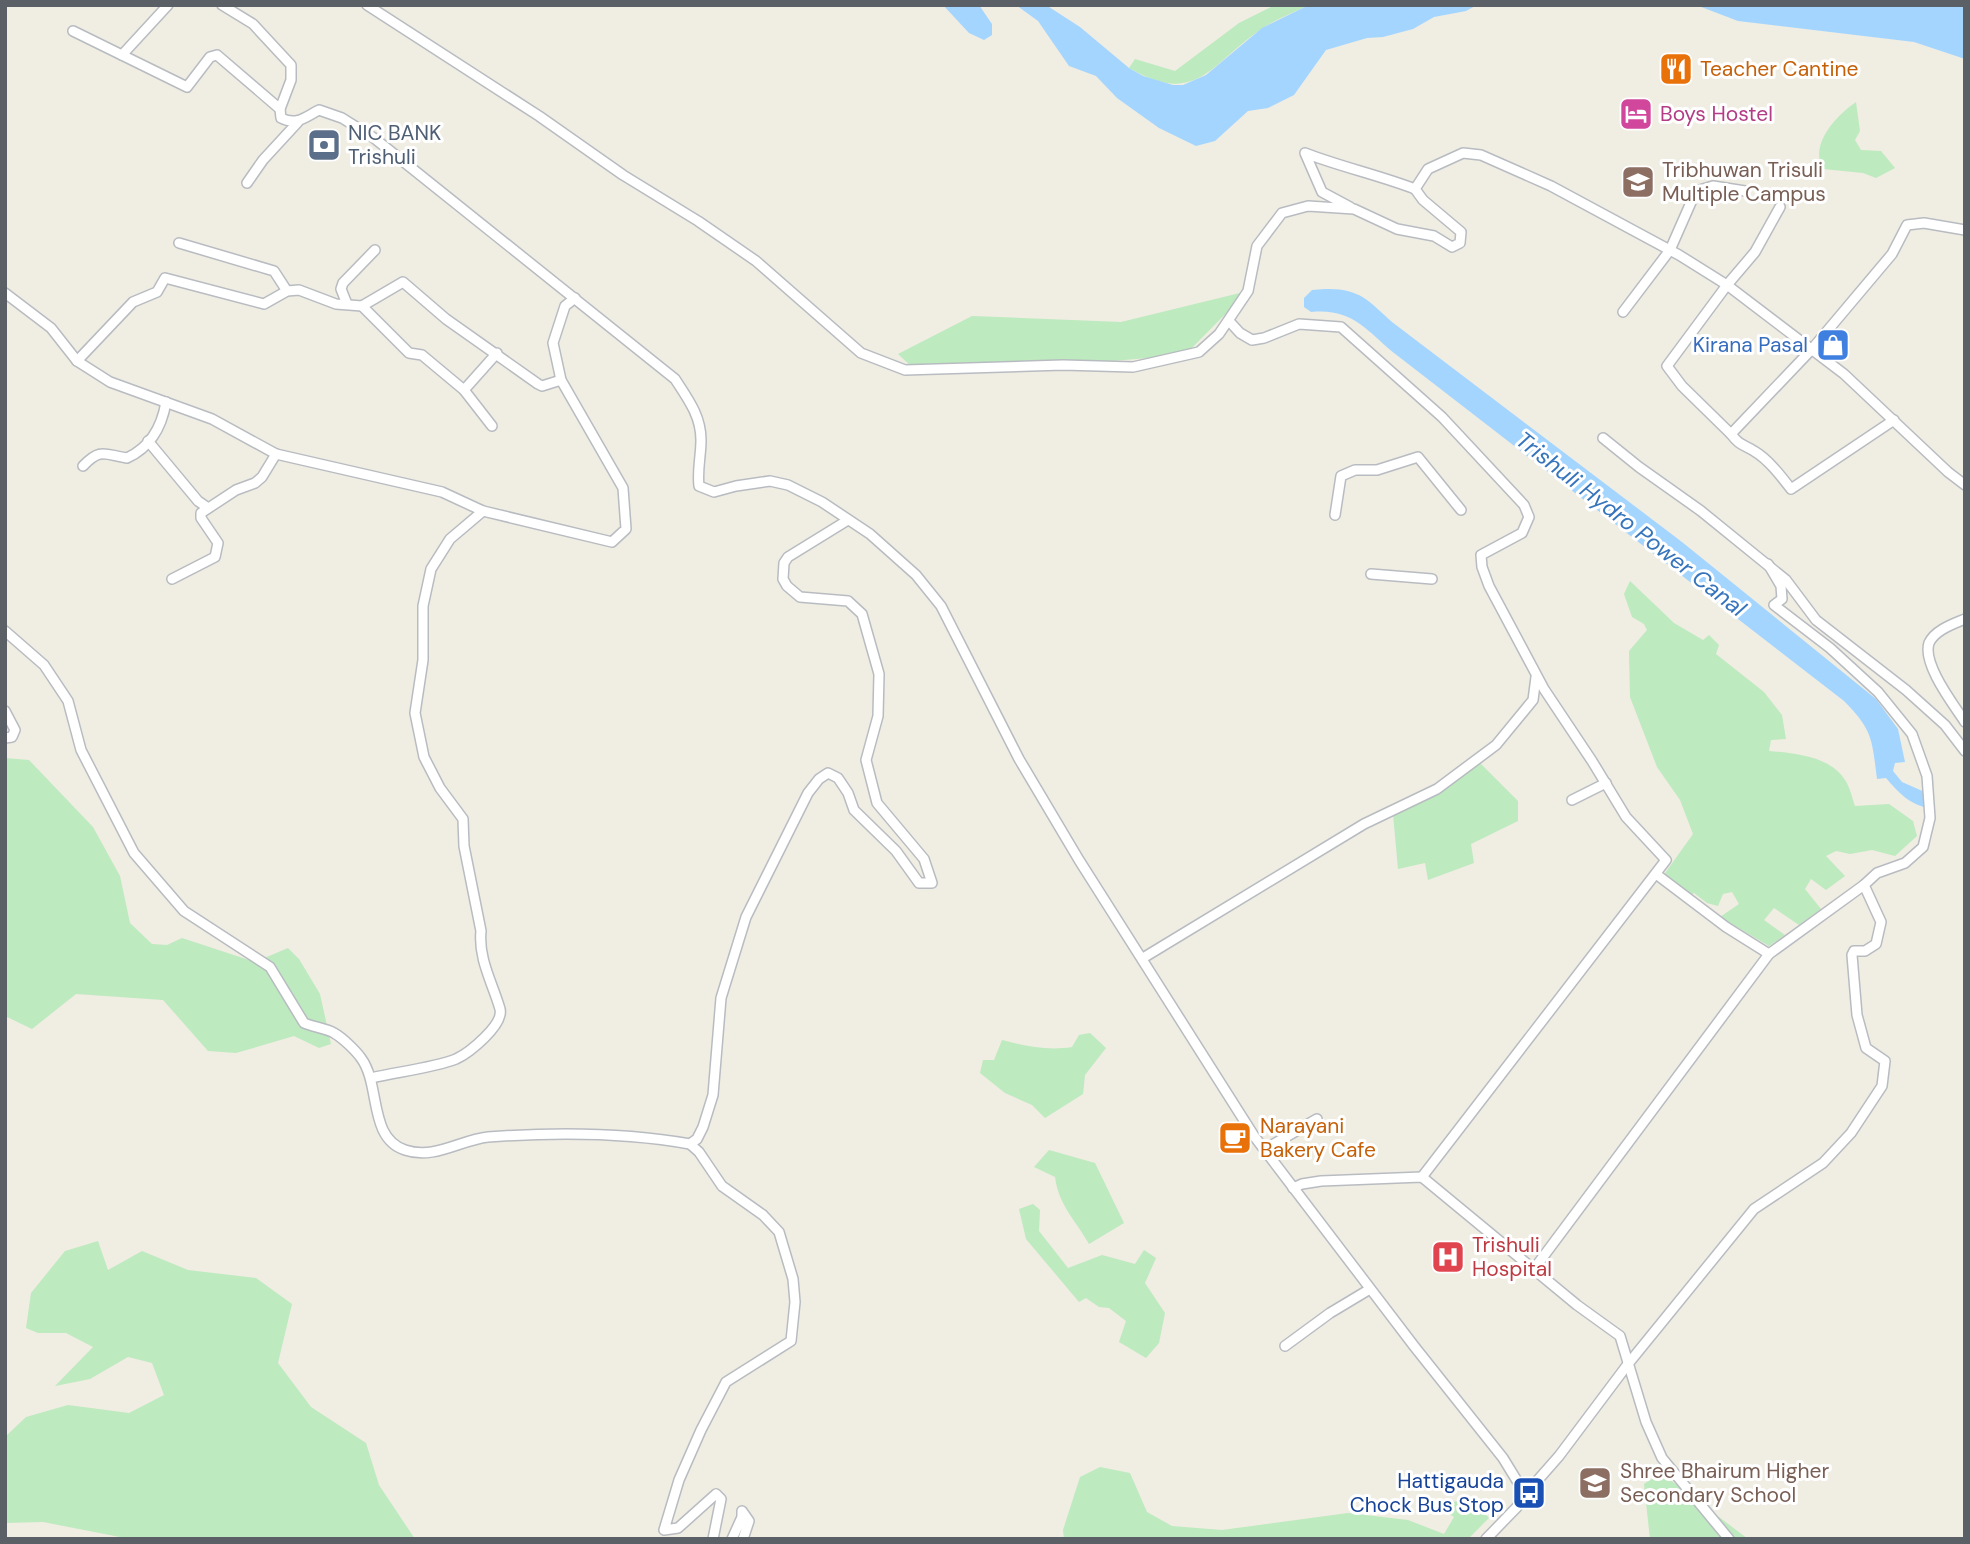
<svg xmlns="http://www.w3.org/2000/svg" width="1970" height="1544" font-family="'DM Sans',sans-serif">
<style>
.green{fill:#bdeabe}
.water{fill:#a4d5ff}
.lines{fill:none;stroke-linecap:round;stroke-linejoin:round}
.minor-casing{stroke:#b8bcc1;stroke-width:12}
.minor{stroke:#fff;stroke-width:9}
.labels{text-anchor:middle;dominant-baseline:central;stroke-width:6;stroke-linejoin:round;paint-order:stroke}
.food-label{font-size:21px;fill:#c56008;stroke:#fff;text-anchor:start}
.hotel-label{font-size:21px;fill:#b23c85;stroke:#fff;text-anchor:start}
.service-label{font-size:21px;fill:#4e5e75;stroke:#fff;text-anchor:start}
.education-label{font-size:21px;fill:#785e54;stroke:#fff;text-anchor:start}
.shop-label{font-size:21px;fill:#366cbe;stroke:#fff;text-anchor:end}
.health-label{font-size:21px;fill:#be3a42;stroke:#fff;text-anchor:start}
.transit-label{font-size:21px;fill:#164399;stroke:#fff;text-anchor:end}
.water-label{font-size:23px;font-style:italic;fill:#3674bc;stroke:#fff}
</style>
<rect width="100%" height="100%" fill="#f0ede3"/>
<g class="green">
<path d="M1275,5H1309C1293,13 1275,19 1260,30C1209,65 1197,107 1129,68L1135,59L1175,71L1239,23Z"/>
<path d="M1856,102L1860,131L1855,140L1861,150L1881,151L1895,168L1876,178L1863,173L1823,169C1809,144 1836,116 1856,102Z"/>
<path d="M1248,291L1185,355L1063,365L915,370L898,354L972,316L1121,322Z"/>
<path d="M1630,581L1674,623L1703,640L1709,635L1719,645L1716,654L1764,692L1782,715L1786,739L1771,740L1769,751C1794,753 1830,756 1845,780C1850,787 1852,798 1855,806L1889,804L1913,821L1917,836L1895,856L1872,850L1850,854L1836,851L1826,856L1845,876L1826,890L1811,879L1805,889L1821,909L1799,925L1774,908L1764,920L1785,935L1769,946L1720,917L1739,904L1732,892L1723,894L1718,906L1707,903L1694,893L1689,896L1663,876L1693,834L1680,800L1657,767L1630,697L1629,651L1647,630L1644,624L1632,617L1624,594Z"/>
<path d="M5,758L29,760L93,827L120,876L130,923L152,944L167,945L182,938L255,962L288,948L299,959L320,994L331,1044L319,1048L294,1036L236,1053L208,1051L163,1000L76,994L32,1029L5,1016Z"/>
<path d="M1480,763L1518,801V821L1471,844L1474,863L1428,880L1425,863L1398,869L1393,814L1414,806Z"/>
<path d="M1090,1033L1106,1048L1085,1075L1083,1094L1045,1118L1032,1105L1005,1093L980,1073L983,1060H994L1002,1040C1025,1046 1048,1051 1072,1047L1079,1035Z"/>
<path d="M1049,1150L1095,1163L1124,1223L1089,1244C1075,1219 1059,1206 1055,1177L1034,1167Z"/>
<path d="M1033,1204L1040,1210L1039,1231L1068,1268L1102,1255L1135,1264L1144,1250L1156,1258L1145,1283L1165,1313L1159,1343L1146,1358L1119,1342L1126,1321L1109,1308L1099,1307L1086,1298L1079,1302L1026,1239L1019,1209Z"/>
<path d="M98,1241L108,1270L142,1251L188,1270L256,1278L292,1304L278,1363L311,1407L366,1443L379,1485L415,1539H130L43,1522L5,1523V1437L26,1417L68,1405L129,1413L164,1395L152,1363L128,1357L90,1379L55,1386L93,1347L66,1333H38L26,1328L31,1293L65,1251Z"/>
<path d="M1100,1467L1130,1473L1147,1512L1172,1526L1222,1530L1348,1513L1408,1520L1444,1534L1454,1517L1438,1507L1469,1497L1489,1518L1468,1539H1064L1063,1530L1080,1477Z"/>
<path d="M1661,1473L1748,1539H1650L1644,1484Z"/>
</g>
<g class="water">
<path d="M943,5H979L992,24V35L984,40L969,33Z"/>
<path d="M1016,5H1046L1080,27L1129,68L1143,76L1173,85H1183L1206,75L1262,28L1309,5H1477L1466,11L1434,17L1413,29L1383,37L1367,38L1326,50L1294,95L1268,108L1248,111L1215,141L1196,146L1159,128L1117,98L1096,76L1069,66L1038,21Z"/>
<path d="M1696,5H1965V59L1914,42L1738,21Z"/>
<path d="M1325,289C1359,288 1368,300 1392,322L1682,542L1876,699L1898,729L1905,762L1895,763L1893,771L1902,782L1927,793L1928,808C1909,804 1899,793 1886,778L1877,779C1872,740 1873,730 1844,701L1394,353C1365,329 1352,308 1311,312L1304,307V298L1312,290Z"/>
</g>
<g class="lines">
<defs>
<g id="minor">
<path d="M222,5L253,24L291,65V80L280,109L281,118C297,126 305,117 319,110L342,118L374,138L675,379C688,399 701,416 701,440C701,456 697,470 699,486L714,492L736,486L770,481L788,485L822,502L870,534L916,575L941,606L1019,759L1079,860L1254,1136L1414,1346L1503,1458L1522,1489L1523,1497"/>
<path d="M367,5L539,116L623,175L698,221L756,261L861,353L905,370L1063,365L1133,367L1199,352L1219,334L1248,291L1257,246L1282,213L1308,206L1354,209L1397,229L1434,236L1452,247L1460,243L1461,232L1423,200L1415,189L1428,169L1463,153L1481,155L1551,186L1679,255L1727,285L1844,374L1948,472L1965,485"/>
<path d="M73,31L187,87L210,57L217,55L280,109"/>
<path d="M122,55L168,5"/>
<path d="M247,183L263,160L298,122"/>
<path d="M1350,207L1322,192L1305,153C1341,167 1379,175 1415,189"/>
<path d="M179,243L274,271L287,291"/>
<path d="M5,293L51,328L77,361L110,382L212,419L276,454L442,492L483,511L612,542L626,529L623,488L561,380L553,343L565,306L575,298"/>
<path d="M347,304L341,289L343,283L375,250"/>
<path d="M362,306L409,353L422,355L464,390L497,353"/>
<path d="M1623,312L1670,250L1696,191L1713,186L1745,191"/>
<path d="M1229,321L1240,333L1252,340L1264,338L1299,324L1341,327L1442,417L1524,505L1529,517L1522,533L1481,555L1482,567L1489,586L1544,689L1592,761L1626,817L1666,860L1422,1177"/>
<path d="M77,361L133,302L157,292L165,278L264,304L287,291L299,290L336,304L362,306L403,282L446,319L538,384L542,386L561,380"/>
<path d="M464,390L492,426"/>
<path d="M1894,420L1791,489C1781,476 1768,459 1754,451C1743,444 1740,446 1731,434L1812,349L1892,254L1907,225L1924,223L1965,230"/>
<path d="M1731,434L1682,386L1667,366L1727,285L1755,252L1780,207"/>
<path d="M1603,438L1639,467L1701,511L1786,580L1816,620L1906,690L1945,725L1965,751"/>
<path d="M148,441L198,501L208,508"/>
<path d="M83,466C101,447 105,455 127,458C151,447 162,426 166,402"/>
<path d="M1335,515L1341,476L1355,470H1377L1418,457L1461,510"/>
<path d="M1371,574L1432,579"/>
<path d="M172,579L215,557L218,543L201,518V513L236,490L255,483L262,477L276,454"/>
<path d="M1965,619C1953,624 1935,630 1929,643C1922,664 1954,705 1965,722"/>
<path d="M5,631L44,665L68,701L81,750L134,853L184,911L270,967L304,1023C313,1027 326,1028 334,1033C343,1038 356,1051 361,1058C381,1085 368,1138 405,1150C434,1160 460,1140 488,1137C556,1132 623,1132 690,1144L697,1139L703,1127L713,1095L721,998L746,917L808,793L819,779L828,773L838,778L848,793L854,810L896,851L919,883H932L924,859L877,803L866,760L878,716L879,674L862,614L848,601L800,597L787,586L783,579L784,563L788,557L848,520"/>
<path d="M5,711L15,730L12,737L5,738"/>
<path d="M1572,800L1606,783"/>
<path d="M1656,874L1726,927L1769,954L1864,885"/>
<path d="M1143,958L1364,824L1437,789L1496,745L1533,700L1536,677"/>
<path d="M371,1078C396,1072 433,1068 456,1059C469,1053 504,1025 500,1009C493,984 478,959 481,931L464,846L463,819L440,788L424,757L415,713L423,660V606L431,569L450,539L483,511"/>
<path d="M690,1144L699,1152L722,1186L763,1215L779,1232L793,1279L795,1302L791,1341L726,1382L701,1430L679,1480L664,1530L678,1528L716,1494L721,1499L713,1539"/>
<path d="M1265,1149L1317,1119"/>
<path d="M1293,1188L1302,1184L1321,1181L1422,1177L1577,1305L1620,1336L1646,1422L1662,1458L1729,1539"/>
<path d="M1534,1269L1769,954"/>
<path d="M1285,1346L1330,1313L1370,1289"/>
<path d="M732,1539L742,1517V1511L749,1521L743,1539"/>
<path d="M1486,1539L1517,1507L1523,1497L1559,1456L1628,1364L1754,1209L1823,1163L1851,1133L1882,1086L1885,1061L1866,1048L1857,1015L1852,955L1854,951H1865L1876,944L1881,922L1864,885L1877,873L1905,863L1923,847L1930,818L1927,776L1912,734L1878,692L1830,648L1774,605L1782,599L1781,586L1768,564"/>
</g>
</defs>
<use href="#minor" class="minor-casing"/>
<use href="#minor" class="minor"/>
</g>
<defs>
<symbol id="restaurant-square" viewBox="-11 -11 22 22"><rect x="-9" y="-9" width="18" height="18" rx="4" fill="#e8710a" stroke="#fff"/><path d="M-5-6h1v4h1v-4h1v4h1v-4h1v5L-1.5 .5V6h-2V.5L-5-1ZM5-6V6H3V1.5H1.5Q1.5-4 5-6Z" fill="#fff"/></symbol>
<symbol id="hotel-square" viewBox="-11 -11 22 22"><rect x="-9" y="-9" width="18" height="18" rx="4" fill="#d1479c" stroke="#fff"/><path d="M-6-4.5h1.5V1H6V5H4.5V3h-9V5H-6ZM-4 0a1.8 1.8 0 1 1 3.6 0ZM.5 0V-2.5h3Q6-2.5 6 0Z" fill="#fff"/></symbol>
<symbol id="bank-square" viewBox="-11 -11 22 22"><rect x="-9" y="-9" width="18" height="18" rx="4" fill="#5c6f8a" stroke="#fff"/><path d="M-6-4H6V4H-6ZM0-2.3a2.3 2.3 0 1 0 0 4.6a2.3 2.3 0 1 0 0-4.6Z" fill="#fff"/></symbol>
<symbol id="university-square" viewBox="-11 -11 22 22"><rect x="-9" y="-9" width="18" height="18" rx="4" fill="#8d6e63" stroke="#fff"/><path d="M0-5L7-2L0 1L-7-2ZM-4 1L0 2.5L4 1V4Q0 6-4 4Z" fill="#fff"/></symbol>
<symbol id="shop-square" viewBox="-11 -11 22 22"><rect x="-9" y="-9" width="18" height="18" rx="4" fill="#3f7fe0" stroke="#fff"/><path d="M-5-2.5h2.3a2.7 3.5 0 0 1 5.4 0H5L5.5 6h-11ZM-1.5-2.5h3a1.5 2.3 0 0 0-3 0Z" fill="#fff"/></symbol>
<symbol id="cafe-square" viewBox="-11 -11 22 22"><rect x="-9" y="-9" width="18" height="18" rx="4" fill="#e8710a" stroke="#fff"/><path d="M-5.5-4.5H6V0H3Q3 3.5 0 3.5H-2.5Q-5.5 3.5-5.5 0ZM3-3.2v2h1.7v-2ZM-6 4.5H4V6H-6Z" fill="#fff"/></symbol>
<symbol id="hospital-square" viewBox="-11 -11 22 22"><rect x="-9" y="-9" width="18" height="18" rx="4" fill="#e0444e" stroke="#fff"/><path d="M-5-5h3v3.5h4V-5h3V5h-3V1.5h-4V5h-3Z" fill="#fff"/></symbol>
<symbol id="school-square" viewBox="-11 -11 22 22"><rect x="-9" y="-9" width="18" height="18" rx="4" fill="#8d6e63" stroke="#fff"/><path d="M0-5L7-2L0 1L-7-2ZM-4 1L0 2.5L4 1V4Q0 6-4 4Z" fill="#fff"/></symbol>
<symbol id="bus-square" viewBox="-11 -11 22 22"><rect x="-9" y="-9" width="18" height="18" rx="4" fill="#1a4fb4" stroke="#fff"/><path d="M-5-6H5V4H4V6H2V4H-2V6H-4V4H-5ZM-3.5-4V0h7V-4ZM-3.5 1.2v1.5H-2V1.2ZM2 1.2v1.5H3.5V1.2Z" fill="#fff"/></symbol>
</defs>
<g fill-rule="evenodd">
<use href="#restaurant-square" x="1657" y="50" width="38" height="38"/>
<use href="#hotel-square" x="1617" y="95" width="38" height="38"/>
<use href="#bank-square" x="305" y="126" width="38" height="38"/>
<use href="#university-square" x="1619" y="163" width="38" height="38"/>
<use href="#shop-square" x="1814" y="326" width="38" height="38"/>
<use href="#cafe-square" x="1216" y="1119" width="38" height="38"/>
<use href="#hospital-square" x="1429" y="1238" width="38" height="38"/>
<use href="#school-square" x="1576" y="1464" width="38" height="38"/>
<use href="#bus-square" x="1510" y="1474" width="38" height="38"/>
</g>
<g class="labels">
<g class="food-label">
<text x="1700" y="69">Teacher Cantine</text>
<text x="1260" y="1126">Narayani<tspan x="1260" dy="24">Bakery Cafe</tspan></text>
</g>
<g class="hotel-label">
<text x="1660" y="114">Boys Hostel</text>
</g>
<g class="service-label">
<text x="348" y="133">NIC BANK<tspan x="348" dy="24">Trishuli</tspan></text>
</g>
<g class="education-label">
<text x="1662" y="170">Tribhuwan Trisuli<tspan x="1662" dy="24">Multiple Campus</tspan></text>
<text x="1620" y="1471">Shree Bhairum Higher<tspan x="1620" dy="24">Secondary School</tspan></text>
</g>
<g class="shop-label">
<text x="1808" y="345">Kirana Pasal</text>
</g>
<g class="health-label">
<text x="1472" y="1245">Trishuli<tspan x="1472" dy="24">Hospital</tspan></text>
</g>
<g class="transit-label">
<text x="1504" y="1481">Hattigauda<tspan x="1504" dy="24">Chock Bus Stop</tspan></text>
</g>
<g class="water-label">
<text transform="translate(1631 524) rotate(38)">Trishuli Hydro Power Canal</text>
</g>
</g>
<rect width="1970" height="1544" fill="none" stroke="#5b6066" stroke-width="14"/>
</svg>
